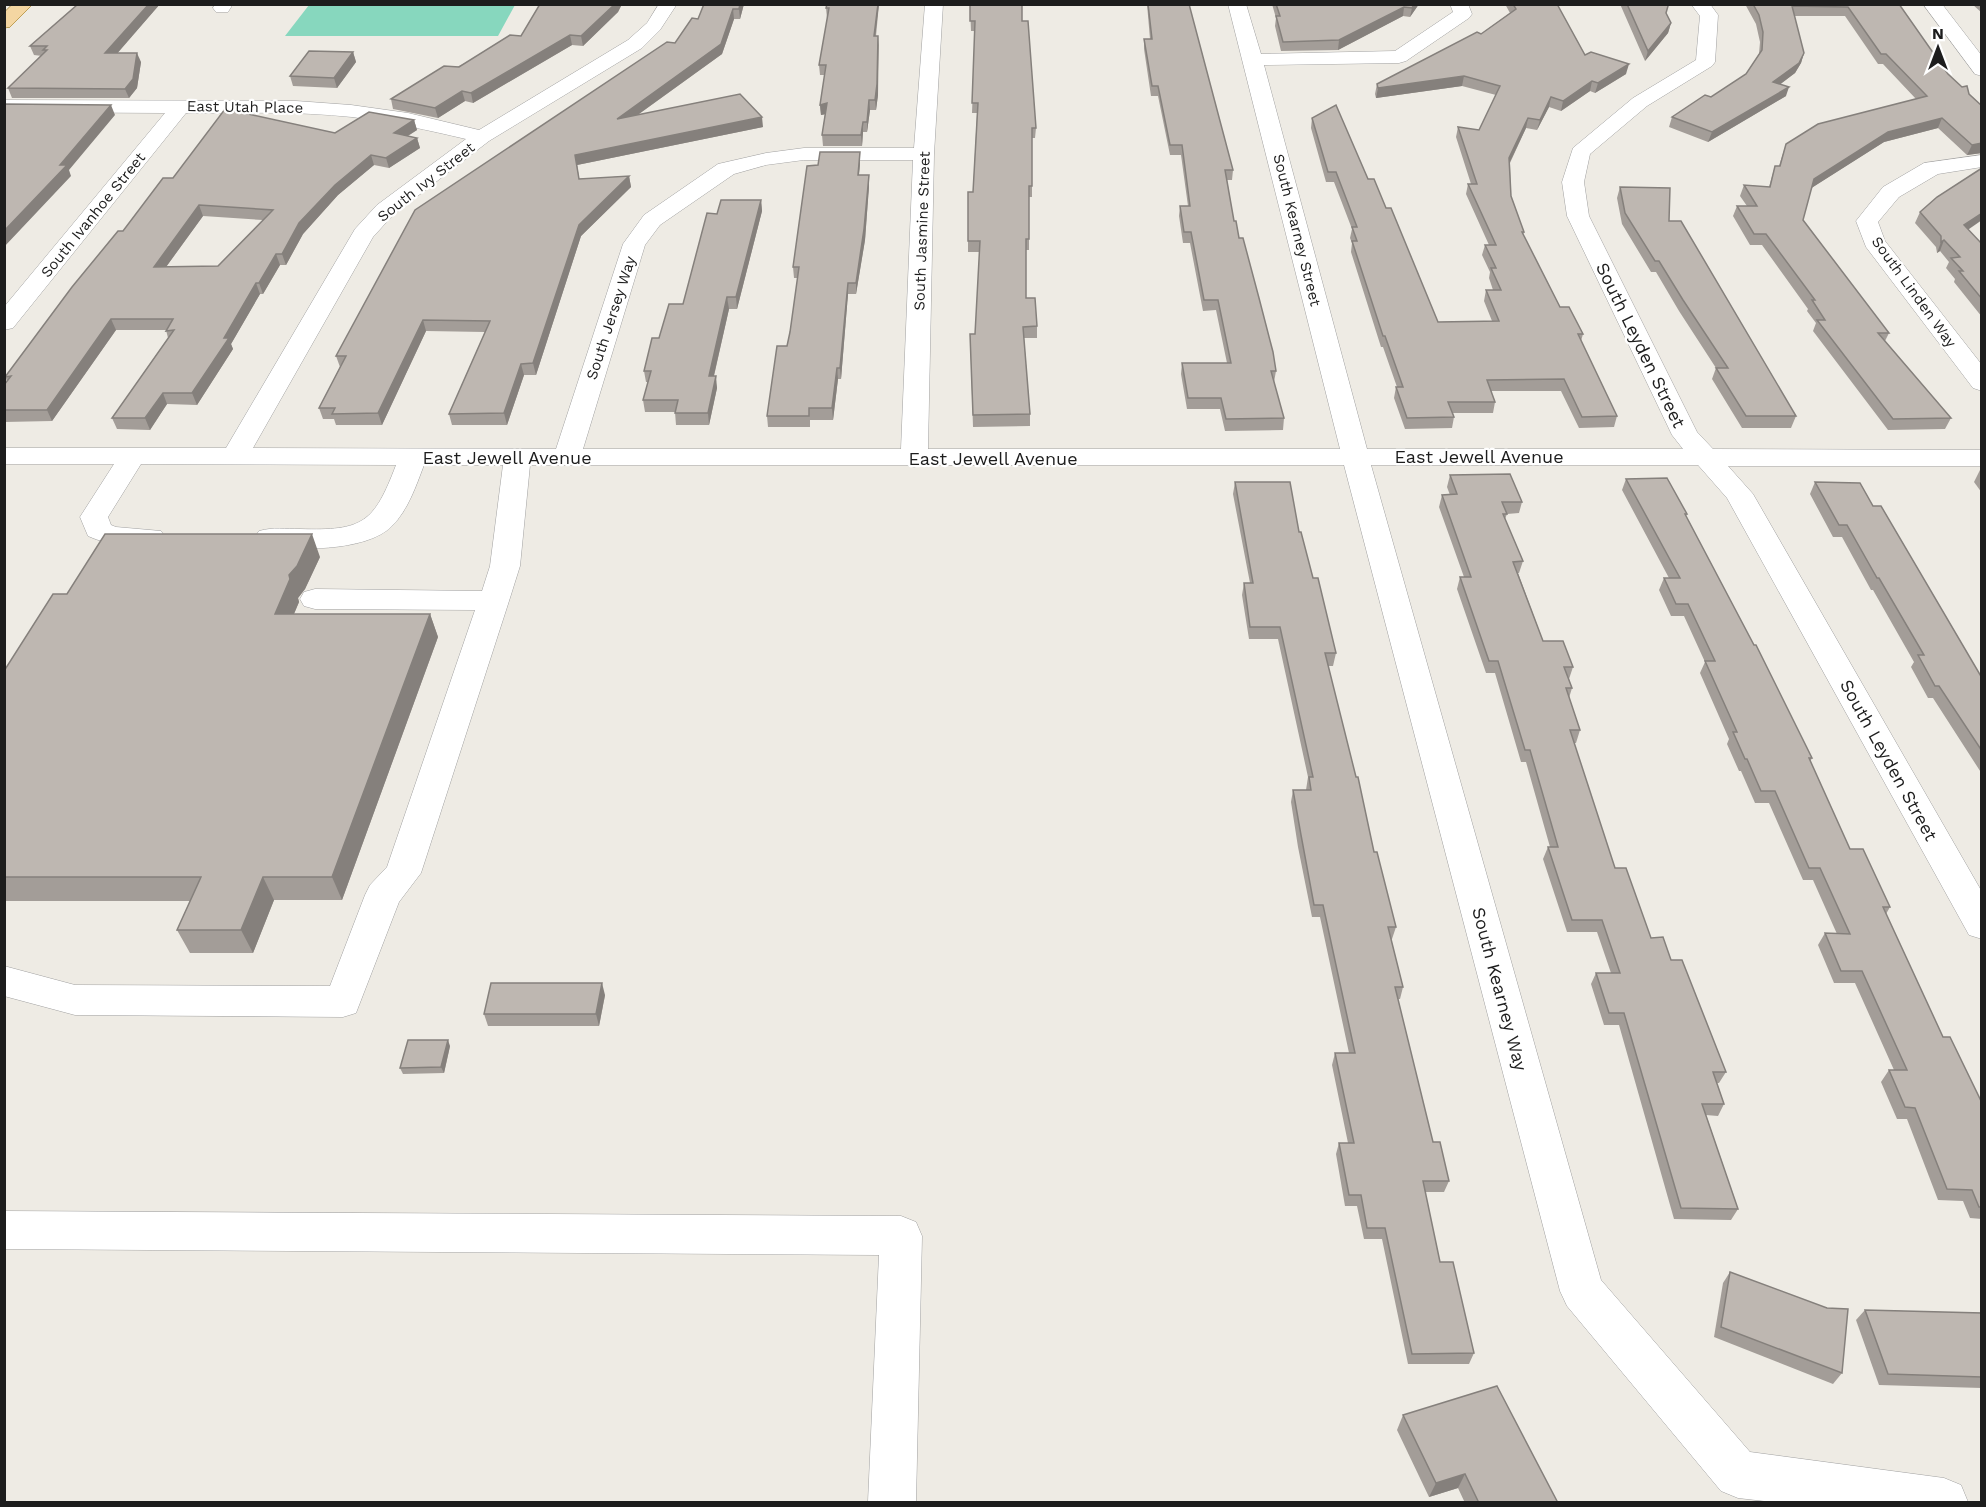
<svg xmlns="http://www.w3.org/2000/svg" width="1986" height="1507" font-family="'Work Sans',sans-serif">
<style>
.pitch{fill:#87d7be}
.lines{fill:none;stroke-linecap:round;stroke-linejoin:round}
.minor-casing{stroke:#a1a1a1;stroke-width:1}
.major-casing{stroke:#8b6a0b;stroke-width:1}
.minor{fill:#fff;fill-rule:evenodd}
.major{fill:#f4d6a2;fill-rule:evenodd}
.wall{fill:#a39d98;fill-rule:evenodd}
.shaded-wall{fill:#85807c}
.building{fill:#beb7b1;stroke:#85807c;stroke-width:1.5;fill-rule:evenodd}
.labels{text-anchor:middle;dominant-baseline:central;stroke-width:4.5;stroke-linejoin:round;paint-order:stroke}
.far-street-label{font-size:15px;fill:#1d1d1d;stroke:#fff}
.street-label{font-size:18px;fill:#1d1d1d;stroke:#fff}
</style>
<rect width="100%" height="100%" fill="#eeebe4"/>
<path class="pitch" d="M309,5V4L515,5L498,36H285Z"/>
<g class="lines">
<defs>
<g id="minor">
<path d="M215,4H233L228,12H216L213,8Z"/>
<path d="M659,4H677L660,30L642,48L489,141L393,215L373,237L253,448L556,449L623,244L644,215L718,164L766,153L804,148H914L925,4H943L934,154L928,449H1340L1228,4H1246L1261,54L1395,51L1453,12L1450,4H1468L1472,14L1469,18L1406,61L1399,63L1264,65L1367,449H1683L1672,435L1567,216L1562,182L1573,148L1633,98L1696,60L1700,16L1691,4H1710L1718,15L1715,62L1712,66L1647,106L1590,154L1584,182L1589,216L1697,432L1713,449L1982,450V466H1728L1753,494L1982,892V939L1969,935L1727,498L1698,465H1371L1601,1280L1750,1452L1944,1478L1961,1485L1968,1502H1773L1738,1498L1721,1491L1567,1306L1560,1291L1344,465H922L914,467L906,465H530L520,566L509,601L421,873L399,902L356,1013L343,1017L75,1015L4,996V966L75,985L330,986L365,895L370,885L387,867L475,610L315,609L304,606L300,599L304,592L315,589L482,591L490,566L503,465H424C416,486 408,510 392,526C367,552 292,552 259,543L255,537L259,531C273,527 286,529 300,529C363,531 374,523 396,465L141,464L108,517L111,525L116,527L161,531L165,537L161,543C137,549 110,546 88,536L80,517L114,464H4V448H226L355,229L377,205L466,139C428,130 391,122 352,117C297,111 241,113 186,113L13,328L4,330V307L165,113L4,112V100L296,101L351,105L408,113L479,130L628,40L647,23ZM804,160H913L901,449H583L645,245L660,225L734,174L766,165Z"/>
<path d="M1923,4H1942L1982,56V76L1975,74Z"/>
<path d="M1982,155V167L1938,174L1899,197L1878,222L1885,241L1982,365V391L1973,388L1866,247L1856,221L1883,187L1924,163Z"/>
<path d="M4,1211L901,1216L916,1222L922,1236L916,1502H868L879,1255L4,1249Z"/>
</g>
<path id="major" d="M13,4H33L10,27L4,28V13Z"/>
</defs>
<use href="#minor" class="minor-casing"/>
<use href="#major" class="major-casing"/>
<use href="#minor" class="minor"/>
<use href="#major" class="major"/>
</g>
<g class="wall">
<path d="M160,4L117,53L141,62L137,88L129,98H12L8,88L42,56L34,55L30,46Z"/>
<path d="M540,4H622L618,12L583,46L572,45L473,103L465,101L438,118L393,109L391,99L521,36Z"/>
<path d="M744,4L740,19H734L722,54L639,114L763,127L577,165L579,179L629,176L631,187L581,236L536,375H524L507,425H452L449,414L485,332L426,331L382,425H336L334,419H323L319,408L340,367L336,356L675,43L698,19Z"/>
<path d="M879,4L876,36H878L879,45L878,95L876,110H870L867,132H863L862,146H823L822,135L825,114L821,115L820,105L825,75H820L819,65L828,18H827L826,8Z"/>
<path d="M970,4L1022,21L1036,128L1035,138H1032V197H1029V250H1026V298L1037,326V338H1024L1030,414V426L973,427L970,334H975L980,252H968V192H973L977,113H972L975,31H971Z"/>
<path d="M1147,4H1189L1233,170L1232,180H1227L1234,221L1276,371L1274,382L1284,418L1283,430L1225,431L1220,409H1187L1181,374L1182,363H1227L1216,310L1203,311L1190,243H1183L1179,216L1180,206H1188L1181,155H1170L1158,96H1151L1144,49V39H1150Z"/>
<path d="M1272,4H1419L1410,17L1403,16L1338,50L1281,51L1275,26L1276,18Z"/>
<path d="M1505,4H1557L1585,55L1626,74L1595,93L1590,91L1561,111L1549,107L1537,130L1526,128L1510,163L1511,196L1524,232L1523,235L1560,307L1583,334L1581,341L1617,416L1614,427L1579,428L1561,391H1491L1495,402L1493,413H1453L1454,417L1452,428L1405,429L1394,398L1396,387H1397L1383,347H1381L1351,252L1352,243L1350,238L1352,229L1334,182H1326L1311,128L1312,118L1368,179L1386,208L1438,322L1492,321L1484,301L1486,290H1493L1489,278L1490,272L1482,255L1485,245H1489L1466,194L1468,184H1471L1456,137L1458,127L1479,130L1496,95L1462,86L1376,98L1375,94L1377,84L1481,34L1510,13Z"/>
<path d="M1620,4H1667L1666,13L1671,23L1668,33L1645,61Z"/>
<path d="M1745,4H1899L1948,74L1982,106V153L1967,155L1938,128L1884,142L1811,188L1803,220L1889,333L1885,341L1951,418L1945,429L1888,430L1813,331L1816,323L1807,311L1808,309L1762,245H1750L1733,216L1737,206H1747L1740,196L1744,185L1769,187L1775,166H1779L1786,144L1916,99L1883,64H1878L1845,16H1794L1804,53L1801,63L1795,73L1780,84L1786,96L1708,142L1669,127L1672,117L1711,97L1746,74L1759,54L1760,42L1756,24Z"/>
<path d="M1972,4H1982V13Z"/>
<path d="M353,52L356,62L337,88L293,86L290,76Z"/>
<path d="M414,120L417,130L408,136L417,138L420,148L389,168L374,165L338,195L303,234L286,265H280L263,294H260L231,344L233,349L197,405L167,404L150,430L117,429L112,418L168,338L166,330H116L52,421L4,422V385L7,381L5,377L123,231L173,178L335,133ZM203,216L263,220L218,266L166,267Z"/>
<path d="M860,152V162L859,175H869V186L865,240L856,294H848L841,379H838L833,420H810V427H768L767,416L787,346L790,332L798,278H794L793,267L818,165Z"/>
<path d="M1620,187L1669,221L1796,416L1791,428H1742L1712,379L1716,368L1679,311L1656,272H1651L1622,224L1617,198Z"/>
<path d="M761,200L762,211L737,309H729L714,376L717,388L709,425H676L675,412H645L643,400L648,382H646L644,371L659,338L683,304L717,214Z"/>
<path d="M1920,212L1968,230L1982,244V317L1954,282L1955,279L1946,268L1949,262L1940,251L1937,253L1936,247L1915,223Z"/>
<path d="M1980,470H1982V493L1974,482Z"/>
<path d="M1450,475L1522,502L1519,513L1507,514L1505,519L1523,561L1519,573H1518L1543,641L1573,667L1569,679L1572,688L1569,698L1580,730L1576,743H1574L1615,868L1651,938L1671,960L1726,1072L1719,1083H1717L1724,1104L1718,1116L1706,1115L1738,1209L1731,1220L1674,1219L1619,1025H1604L1591,984L1596,973H1611L1597,932H1567L1543,859L1548,847H1550L1526,762H1521L1495,673H1486L1457,589L1460,577H1464L1439,507L1442,495H1450L1447,487Z"/>
<path d="M1626,479L1687,514L1686,516L1812,758L1810,762L1850,849L1890,907L1886,914L1943,1037L1982,1103V1219L1970,1218L1963,1201L1938,1200L1907,1119H1897L1881,1082L1889,1070H1894L1855,983H1834L1818,945L1825,933L1837,934L1813,880H1803L1769,803H1755L1741,771H1739L1727,744L1729,739L1700,673L1705,662L1684,616H1671L1659,590L1664,578H1669L1622,490Z"/>
<path d="M1235,482L1299,532L1336,653L1333,666H1328L1374,852L1396,927L1392,939H1391L1403,987L1400,999H1398L1433,1142L1449,1181L1444,1192H1425L1440,1262L1474,1353L1469,1364H1408L1382,1239H1364L1357,1206H1345L1336,1154L1339,1143H1348L1332,1065L1335,1053H1349L1320,917H1312L1298,847L1291,802L1293,790H1306L1308,777L1278,639H1249L1242,595L1244,583H1250L1233,494Z"/>
<path d="M1815,482L1873,506L1982,678V774L1933,698H1928L1911,667L1914,662L1873,590H1871L1842,537H1833L1810,494Z"/>
<path d="M320,557L305,589L298,598L299,602L294,614H430L438,637L342,900H274L253,953H190L177,930L190,901H4V671Z"/>
<path d="M605,995L599,1026H488L484,1014Z"/>
<path d="M450,1046L444,1073L403,1074L400,1068Z"/>
<path d="M1730,1272L1842,1373L1833,1384L1714,1337L1723,1283Z"/>
<path d="M1865,1310L1982,1313V1388L1879,1385L1856,1320Z"/>
<path d="M1403,1415L1558,1503H1465L1458,1488L1429,1497L1397,1430Z"/>
</g>
<g class="shaded-wall">
<path d="M149,4H160L109,63L105,53Z"/>
<path d="M615,4H622L618,12L583,46L581,36Z"/>
<path d="M740,4H744L740,19L739,9Z"/>
<path d="M878,4H879L874,46V36Z"/>
<path d="M1414,4H1419L1410,17L1412,8Z"/>
<path d="M1404,7L1403,16L1338,50L1339,40Z"/>
<path d="M733,9L734,19L722,54L618,129L617,119Z"/>
<path d="M1671,23L1668,33L1645,61L1648,51Z"/>
<path d="M570,35L572,45L473,103L471,93Z"/>
<path d="M878,36V95L876,110L875,100Z"/>
<path d="M353,52L356,62L337,88L334,78Z"/>
<path d="M137,53L141,62L137,88L129,98L125,89Z"/>
<path d="M1804,53L1801,63L1795,73L1770,92L1773,82Z"/>
<path d="M1629,64L1626,74L1595,93L1598,83Z"/>
<path d="M1464,76L1462,86L1376,98L1378,88Z"/>
<path d="M1592,81L1590,91L1561,111L1563,101Z"/>
<path d="M1789,87L1786,96L1708,142L1712,132Z"/>
<path d="M462,91L465,101L438,118L435,108Z"/>
<path d="M1551,97L1549,107L1537,130L1540,120Z"/>
<path d="M869,100L870,110L867,132V122Z"/>
<path d="M827,103V114L821,115L820,105Z"/>
<path d="M111,105L115,115L69,170L71,176L4,247V231Z"/>
<path d="M762,117L763,127L577,165L581,190L575,155Z"/>
<path d="M1528,118L1526,128L1507,168L1509,158Z"/>
<path d="M1942,118L1938,128L1884,142L1810,189L1814,179L1888,132Z"/>
<path d="M414,120L417,130L396,143L394,133Z"/>
<path d="M863,122V132L862,146L861,135Z"/>
<path d="M417,138L420,148L389,168L386,158Z"/>
<path d="M1982,143V153L1967,155L1972,145Z"/>
<path d="M860,152V162L858,186V175Z"/>
<path d="M371,155L374,165L338,195L303,234L286,265L282,254L299,223L335,185Z"/>
<path d="M869,175V186L865,240L856,294V283Z"/>
<path d="M629,176L631,187L581,236L536,375L533,363L579,225Z"/>
<path d="M761,200L762,211L737,309L736,297Z"/>
<path d="M199,205L203,216L158,278L154,267Z"/>
<path d="M1982,213V220L1959,236L1964,225Z"/>
<path d="M1944,240L1940,251L1937,253L1941,242Z"/>
<path d="M276,254L280,265L263,294L259,283Z"/>
<path d="M256,283L260,294L231,344L233,349L197,405L192,393Z"/>
<path d="M848,283V294L841,379L840,368Z"/>
<path d="M727,297L729,309L711,388L709,376Z"/>
<path d="M111,319L116,330L52,421L47,410Z"/>
<path d="M423,320L426,331L382,425L378,413Z"/>
<path d="M521,364L524,375L507,425L504,413Z"/>
<path d="M837,368L838,379L833,420L832,408Z"/>
<path d="M716,376L717,388L709,425L708,413Z"/>
<path d="M163,393L167,404L150,430L145,418Z"/>
<path d="M312,534L320,557L305,589L298,598L299,602L284,637L275,614L289,575Z"/>
<path d="M430,614L438,637L342,900L332,877Z"/>
<path d="M263,877L274,900L253,953L241,930Z"/>
<path d="M602,983L605,995L599,1026L596,1014Z"/>
<path d="M448,1040L450,1046L444,1073L441,1067Z"/>
<path d="M1465,1474L1458,1488L1429,1497L1436,1483Z"/>
</g>
<g class="building">
<path d="M99,4H149L105,53H137L133,79L125,89L8,88L47,50H43L47,46H30L77,5H98Z"/>
<path d="M540,4H615L581,36L570,35L471,93L462,91L435,108L391,99L444,66L459,67L510,35L521,36Z"/>
<path d="M704,4H740L739,9H733L721,44L617,119L740,94L762,117L575,155L579,179L629,176L579,225L533,363L521,364L504,413L449,414L490,321L423,320L378,413L332,414L335,408H319L346,356H336L415,210L667,42L675,43L692,18L698,19Z"/>
<path d="M827,4H878L874,36H878L877,84L875,100H869L867,122H863L861,135H822L827,103L820,105L826,65H819L829,8H826Z"/>
<path d="M970,4H1022V21H1028L1036,128H1032V186H1029V239H1026V298H1035L1037,326L1023,327L1030,414L973,415L970,334H975L980,241H968V192H973L978,103H972L975,21H970Z"/>
<path d="M1148,4H1189L1233,170H1225L1234,221H1236L1239,238H1243L1259,298L1273,352L1276,371H1271L1284,418L1226,419L1221,398H1188L1182,363H1231L1218,300H1204L1191,232H1184L1180,206H1190L1182,145H1170L1158,86H1152L1144,39H1152Z"/>
<path d="M1276,4H1414L1412,8L1404,7L1339,40L1283,42L1276,16H1280Z"/>
<path d="M1513,4H1557L1585,55L1591,52L1629,64L1598,83L1592,81L1563,101L1551,97L1540,120L1528,118L1509,158L1511,196L1524,232H1522L1560,307H1569L1583,334H1578L1617,416L1582,417L1564,379L1487,380L1495,402H1448L1454,417L1407,418L1396,387H1403L1385,336H1383L1352,241H1357L1352,227H1357L1336,172H1328L1312,118L1336,105L1368,179H1374L1386,208H1391L1438,322L1499,321L1486,290H1501L1491,268H1496L1485,245H1496L1468,184H1477L1458,127L1479,130L1500,86L1464,76L1378,88L1377,84L1477,32L1481,34L1516,9Z"/>
<path d="M1627,4H1667L1668,6L1666,13L1671,23L1648,51Z"/>
<path d="M1753,4H1899L1948,74L1962,87L1967,86L1969,94L1982,106V143L1972,145L1942,118L1888,132L1814,179L1803,220L1889,333H1878L1951,418L1893,419L1817,320H1825L1812,300H1815L1766,234H1754L1737,206H1757L1744,185L1770,187L1775,166H1780L1786,144L1818,124L1927,96L1886,54H1881L1848,7L1792,6L1804,53L1799,63L1773,82L1789,87L1712,132L1672,117L1705,95L1711,97L1746,74L1762,50L1763,32L1759,15Z"/>
<path d="M309,51L353,52L334,78L290,76Z"/>
<path d="M4,104L111,105L60,165H67L4,231Z"/>
<path d="M225,109L335,133L369,112L414,120L394,133L417,138L386,158L371,155L335,185L299,223L282,254H276L259,283H256L224,338H229L192,393H163L145,418H112L174,330L166,331L173,319H111L47,410H4V385L11,376L5,377L72,287L118,231H123L163,178H173ZM199,205L273,210L218,266L154,267Z"/>
<path d="M820,152H860L858,175H869L864,229L856,283H848L840,368H837L832,408H809V416H767L777,346H787L790,332L799,267H793L807,166L818,165Z"/>
<path d="M1982,168V213L1964,225L1982,244V299L1959,271H1963L1951,258L1960,257L1944,240L1941,242V236L1920,212L1937,197Z"/>
<path d="M1620,187L1670,188L1669,221H1681L1796,416H1746L1716,368H1728L1683,300L1659,261H1655L1625,213Z"/>
<path d="M721,200H761L736,297H727L709,376H716L708,413H675L678,400H643L651,371H644L652,338H659L669,304H683L707,213L717,214Z"/>
<path d="M1510,474L1522,502H1502L1507,514H1503L1523,561L1513,562L1543,641H1563L1573,667H1564L1572,688H1566L1580,730H1570L1615,868H1626L1651,938L1663,937L1671,960H1682L1726,1072H1713L1724,1104H1702L1738,1209L1681,1208L1624,1013H1609L1596,973H1620L1602,920H1572L1548,847H1558L1530,750H1525L1498,661H1489L1460,577H1471L1442,495L1457,494L1450,475Z"/>
<path d="M1667,478L1687,514H1685L1754,645H1756L1812,758H1809L1850,849H1863L1890,907H1883L1943,1037H1950L1982,1103V1207H1979L1972,1190L1947,1189L1915,1108L1905,1107L1889,1070H1907L1862,971H1841L1825,933L1850,934L1820,868H1809L1775,791H1761L1747,759H1745L1733,732H1737L1705,661H1715L1688,604H1676L1664,578H1680L1626,479Z"/>
<path d="M1235,482H1290L1299,532H1301L1313,578H1318L1336,653H1325L1356,777H1358L1374,852H1377L1396,927H1388L1403,987H1395L1433,1142H1440L1449,1181H1423L1440,1262H1453L1474,1353L1412,1354L1385,1228H1367L1361,1195H1349L1339,1143H1354L1335,1053H1355L1323,905H1314L1301,835L1293,790H1311L1309,777H1313L1280,627H1250L1244,583H1253Z"/>
<path d="M1815,482L1860,483L1873,506H1881L1982,678V751L1939,686H1935L1918,655H1924L1879,578H1877L1847,525H1839Z"/>
<path d="M105,534H312L297,566L289,575L290,579L275,614H430L332,877H263L241,930H177L201,877H4V671L53,594H67Z"/>
<path d="M491,983H602L596,1014H484Z"/>
<path d="M408,1040H448L441,1067L400,1068Z"/>
<path d="M1730,1272L1827,1308L1848,1309L1842,1373L1721,1327Z"/>
<path d="M1865,1310L1982,1313V1377L1888,1374Z"/>
<path d="M1497,1386L1558,1503H1479L1465,1474L1436,1483L1403,1415Z"/>
</g>
<g class="labels">
<g class="far-street-label">
<text transform="translate(245 107) rotate(1)">East Utah Place</text>
<text transform="translate(426 182) rotate(-38)">South Ivy Street</text>
<text transform="translate(93 215) rotate(-51)">South Ivanhoe Street</text>
<text transform="translate(1297 230) rotate(76)">South Kearney Street</text>
<text transform="translate(922 231) rotate(-88)">South Jasmine Street</text>
<text transform="translate(1914 292) rotate(54)">South Linden Way</text>
<text transform="translate(611 318) rotate(-72)">South Jersey Way</text>
</g>
<g class="street-label">
<text transform="translate(1641 345) rotate(64)">South Leyden Street</text>
<text x="1479" y="456">East Jewell Avenue</text>
<text x="507" y="457">East Jewell Avenue</text>
<text x="993" y="458">East Jewell Avenue</text>
<text transform="translate(1889 760) rotate(61)">South Leyden Street</text>
<text transform="translate(1500 989) rotate(75)">South Kearney Way</text>
</g>
</g>
<rect width="1986" height="1507" fill="none" stroke="#1d1d1d" stroke-width="12"/>
<g transform="translate(1938 48)" stroke="#ffffff" stroke-width="4.5" paint-order="stroke">
<path d="M0-4.5L10 22L0 15L-10 22Z" fill="#1d1d1d"/>
<text y="-9" font-size="16" font-weight="bold" text-anchor="middle" fill="#1d1d1d">N</text>
</g>
</svg>
